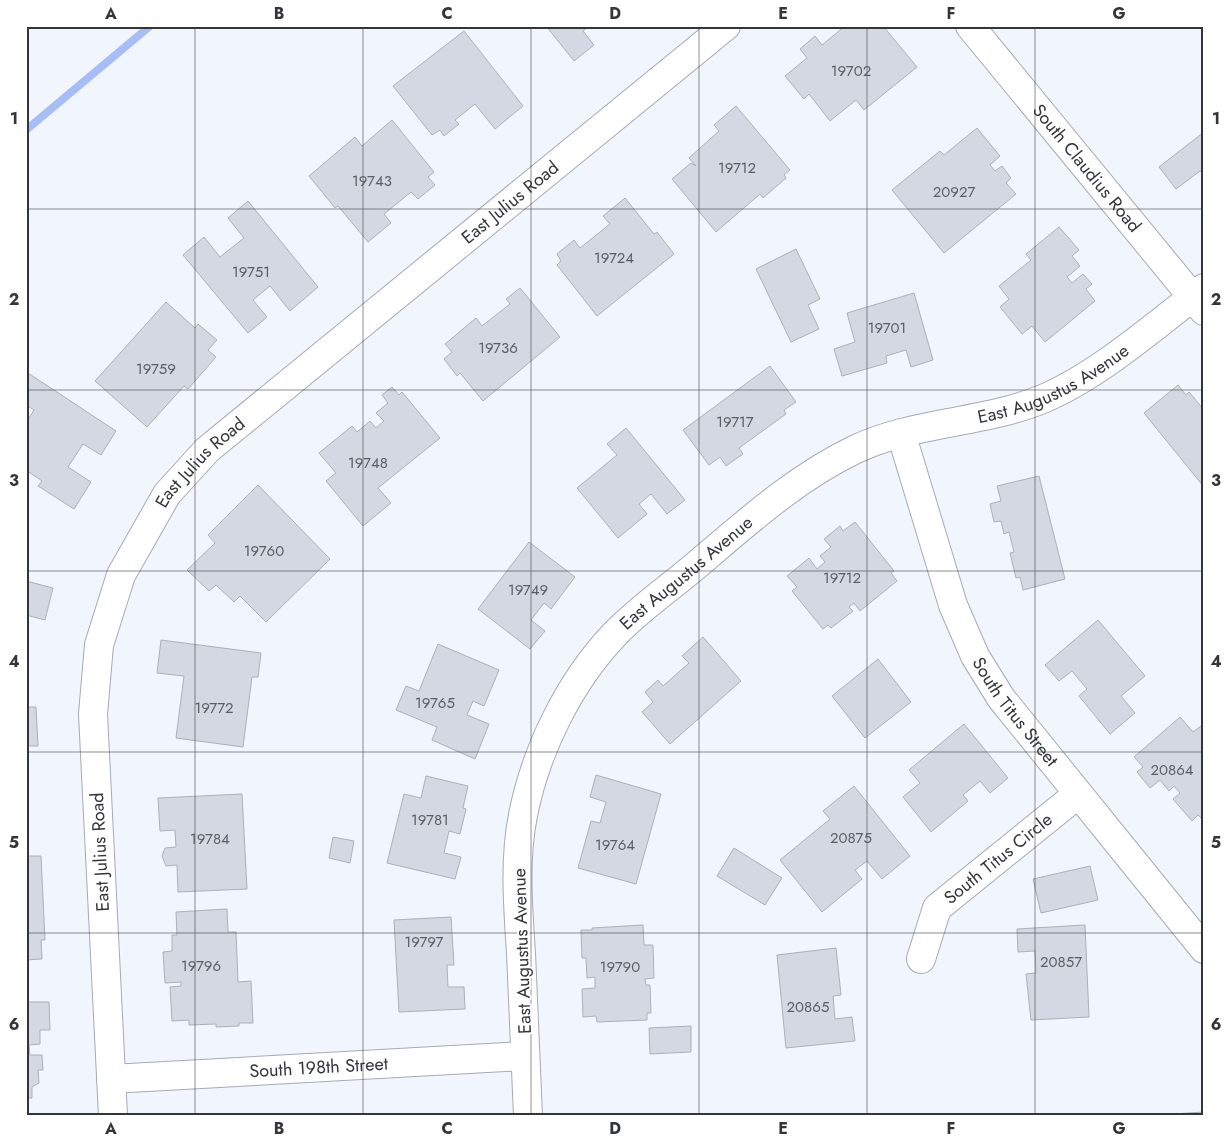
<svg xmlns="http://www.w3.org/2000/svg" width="1230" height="1142" font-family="Jost,sans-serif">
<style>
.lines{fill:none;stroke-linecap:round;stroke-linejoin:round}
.stream{stroke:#a6bdf8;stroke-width:8}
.building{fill:#d4d8e3;stroke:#acb0bb}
.minor-casing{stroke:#a5aab4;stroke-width:30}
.minor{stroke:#fff;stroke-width:28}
.grid{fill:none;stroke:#333539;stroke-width:1;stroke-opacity:0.55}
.labels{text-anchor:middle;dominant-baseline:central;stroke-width:4;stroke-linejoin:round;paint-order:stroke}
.number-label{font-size:15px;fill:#5b5e64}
.street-label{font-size:18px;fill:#333539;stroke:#fff}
.neatline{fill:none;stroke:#333539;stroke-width:2}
.grid-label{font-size:16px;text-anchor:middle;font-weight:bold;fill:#333539}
</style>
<rect width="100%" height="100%" fill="#f1f5fd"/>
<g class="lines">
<path class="stream" d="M26,130L150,26"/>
</g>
<g class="building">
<path d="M546,26H589L583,31L594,45L574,61Z"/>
<path d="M845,26L847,28L883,26L917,67L864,110L856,100L830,121L809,94L804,99L785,76L807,58L800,49L815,36L822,45Z"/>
<path d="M464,31L523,106L495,129L475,104L455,120L459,124L444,136L440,130L432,135L393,86Z"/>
<path d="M736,106L790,170L784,175L786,178L763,198L760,194L716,232L672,179L691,163L696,166L689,158L719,131L714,125Z"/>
<path d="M392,120L434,172L428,177L435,185L418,199L411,192L384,214L391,223L368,242L338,206L335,208L309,176L355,137L362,146Z"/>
<path d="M977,128L1000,156L990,165L995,171L1002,166L1011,178L1006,183L1016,194L944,253L892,190L940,151L944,155Z"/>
<path d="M1204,132V175L1200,171L1176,189L1159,167Z"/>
<path d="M625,198L654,234L657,232L674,254L597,316L557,265L561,261L557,254L574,240L580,248L610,224L603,216Z"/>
<path d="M248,201L318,287L290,311L270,286L253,300L267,317L248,333L183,255L204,237L220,257L244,238L228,218Z"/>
<path d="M1059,227L1079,250L1072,256L1080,266L1067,277L1072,283L1083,274L1092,284L1086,289L1095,301L1045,342L1032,326L1022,334L1000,307L1009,299L999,286L1031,260L1026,254Z"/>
<path d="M796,249L820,299L808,305L819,329L791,342L756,269Z"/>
<path d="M520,288L560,337L483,401L460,373L457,376L444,359L452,352L445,344L476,318L482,326L510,304L506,299Z"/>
<path d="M914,293L933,360L911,367L906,350L886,356L887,363L842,376L834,349L855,342L847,313Z"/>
<path d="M166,302L195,328L198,324L217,340L208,350L216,357L188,389L184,386L147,427L95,381Z"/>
<path d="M770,366L796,402L784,410L786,414L739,448L743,454L726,466L720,457L709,465L683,430Z"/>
<path d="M28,373L116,431L101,455L83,444L68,467L91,482L74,509L38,486L42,481L26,470V423L34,410L26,405Z"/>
<path d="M1178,385L1186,395L1189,392L1204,410V487L1144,413Z"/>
<path d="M392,387L399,395L402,392L440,438L378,488L391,503L363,526L326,481L336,473L319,453L352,426L357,432L370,421L376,428L384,421L376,413L388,403L382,395Z"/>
<path d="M626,428L685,500L667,514L651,494L639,504L647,514L618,538L577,488L617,455L607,444Z"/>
<path d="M1039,476L1065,579L1023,590L1020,577L1016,578L1010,553L1014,552L1009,532L1004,534L1001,521L994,522L990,504L1001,501L997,486Z"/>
<path d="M258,485L330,559L266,622L240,596L234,602L216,585L209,591L187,570L215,543L208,535Z"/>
<path d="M855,522L894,571L891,573L897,581L860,611L854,603L849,607L853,611L831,628L828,625L823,629L792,591L797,587L787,576L809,558L817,569L825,562L820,556L831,547L824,539L840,526L843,531Z"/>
<path d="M529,542L575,577L551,609L544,603L531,620L545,631L530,649L478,609Z"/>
<path d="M26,581L53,588L45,620L26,615Z"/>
<path d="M1098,620L1145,676L1121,696L1135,713L1110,734L1079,696L1087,689L1072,671L1059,681L1045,665Z"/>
<path d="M703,637L741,681L670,744L642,712L653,702L645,692L658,680L663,686L689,663L682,656Z"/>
<path d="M161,640L261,653L258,677H252L243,747L176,738L184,676L157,673Z"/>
<path d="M438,644L499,670L484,706L473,701L467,715L489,724L475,759L432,740L437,727L396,710L406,686L419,691Z"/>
<path d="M878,659L911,702L865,738L832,696Z"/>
<path d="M26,707H36L38,746H26Z"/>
<path d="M1180,717L1193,732L1201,726L1204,730V821L1198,815L1192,821L1173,799L1180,793L1174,786L1169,791L1160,780L1150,788L1137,772L1143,767L1134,757Z"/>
<path d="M964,724L1008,778L990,793L980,781L963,795L968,801L931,832L903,797L920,783L909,770Z"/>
<path d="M596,775L661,794L636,884L578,868L591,821L600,823L606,802L590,797Z"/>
<path d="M426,776L468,786L463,808L466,809L460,834L449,831L444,853L461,857L455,879L387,863L404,794L421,798Z"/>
<path d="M854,786L910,856L882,879L867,861L855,870L862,879L822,912L780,860L830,819L823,811Z"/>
<path d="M242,794L247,889L178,892L177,865L166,866L162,856L165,848L176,847L175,830L160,831L158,798Z"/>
<path d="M333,837L354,841L350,863L329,858Z"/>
<path d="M734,848L782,878L765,905L717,876Z"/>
<path d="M26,856H41L45,940H41L42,959L26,960Z"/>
<path d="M1090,866L1098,900L1041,913L1033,879Z"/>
<path d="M227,909L228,932H236L238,982L251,981L253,1023H239V1026L216,1027V1024L189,1025V1020L172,1021L170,987L181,986V982L165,983L163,952L172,951V935H177L176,912Z"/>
<path d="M451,917L454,965H447L448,987H464L465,1009L399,1012L394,920Z"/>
<path d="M643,925L644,945H653L654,978L645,979L646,985H650L651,1013H647V1020L597,1022L596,1016L583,1017L582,989L595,988V977L587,978L586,958H582L581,930H592V928Z"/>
<path d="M1085,925L1089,1017L1031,1020L1026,974L1036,973L1035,951L1018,952L1017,929Z"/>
<path d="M836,948L841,995L833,996L835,1019L852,1017L855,1041L786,1048L777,955Z"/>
<path d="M26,1002H49L50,1030H40V1044L29,1045L30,1055H42L43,1070H38L39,1083L32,1087V1098H26Z"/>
<path d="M691,1026V1052L650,1054L649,1028Z"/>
<path d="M1204,1112V1116H1156V1115Z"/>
</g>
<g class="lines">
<defs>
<g id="minor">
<path id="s1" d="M970,26L1204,311"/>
<path id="s2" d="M901,433L953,605L975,656L1001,698L1204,949"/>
<path id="s3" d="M921,959L937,908L1078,794"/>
<path id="s4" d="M111,1079L525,1056"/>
<path id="s5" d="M113,1116L93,714L99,645L121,575L167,494L207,450L726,26"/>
<path id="s6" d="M528,1116C526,1062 523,1007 521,953C518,907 514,860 523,815C536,750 569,682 615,634C638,610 668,589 693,568C744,525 794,479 854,450C914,421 984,424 1045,398C1100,374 1156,325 1204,288"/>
</g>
</defs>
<use href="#minor" class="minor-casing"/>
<use href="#minor" class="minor"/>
</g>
<path class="grid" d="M195,26V1116M363,26V1116M531,26V1116M699,26V1116M867,26V1116M1035,26V1116M26,209H1204M26,390H1204M26,571H1204M26,752H1204M26,933H1204"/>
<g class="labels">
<g class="number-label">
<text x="851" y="71">19702</text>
<text x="737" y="168">19712</text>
<text x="372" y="181">19743</text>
<text x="954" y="192">20927</text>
<text x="614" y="258">19724</text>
<text x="251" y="272">19751</text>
<text x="887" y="328">19701</text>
<text x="498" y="348">19736</text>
<text x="156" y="369">19759</text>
<text x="735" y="422">19717</text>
<text x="368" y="463">19748</text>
<text x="264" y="551">19760</text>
<text x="842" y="578">19712</text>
<text x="528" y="590">19749</text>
<text x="435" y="703">19765</text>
<text x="214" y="708">19772</text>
<text x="1172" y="770">20864</text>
<text x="430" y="820">19781</text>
<text x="851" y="838">20875</text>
<text x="210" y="839">19784</text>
<text x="615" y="845">19764</text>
<text x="424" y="942">19797</text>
<text x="1061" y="962">20857</text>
<text x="201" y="966">19796</text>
<text x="620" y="967">19790</text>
<text x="808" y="1007">20865</text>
</g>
<g class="street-label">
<text stroke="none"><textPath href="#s1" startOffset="184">South Claudius Road</textPath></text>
<text stroke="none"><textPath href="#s5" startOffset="1089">East Julius Road</textPath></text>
<text stroke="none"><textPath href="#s6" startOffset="1021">East Augustus Avenue</textPath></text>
<text stroke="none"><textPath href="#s5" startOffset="684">East Julius Road</textPath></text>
<text stroke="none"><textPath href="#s6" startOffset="601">East Augustus Avenue</textPath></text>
<text stroke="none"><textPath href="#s2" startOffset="304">South Titus Street</textPath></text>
<text transform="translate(100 852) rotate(-93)">East Julius Road</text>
<text stroke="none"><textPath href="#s3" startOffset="132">South Titus Circle</textPath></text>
<text transform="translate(522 951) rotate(-92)">East Augustus Avenue</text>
<text stroke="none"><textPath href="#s4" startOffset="208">South 198th Street</textPath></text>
</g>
</g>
<rect width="1230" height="1142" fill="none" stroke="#ffffff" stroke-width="55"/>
<rect x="28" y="28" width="1174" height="1086" class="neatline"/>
<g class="grid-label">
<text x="111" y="19">A</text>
<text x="279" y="19">B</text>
<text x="447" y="19">C</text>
<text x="615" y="19">D</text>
<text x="783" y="19">E</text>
<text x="951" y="19">F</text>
<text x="1119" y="19">G</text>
<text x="14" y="124">1</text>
<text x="1216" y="124">1</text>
<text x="14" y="305">2</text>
<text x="1216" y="305">2</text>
<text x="14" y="486">3</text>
<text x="1216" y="486">3</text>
<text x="14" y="667">4</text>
<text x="1216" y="667">4</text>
<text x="14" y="848">5</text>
<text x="1216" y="848">5</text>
<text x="14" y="1030">6</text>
<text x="1216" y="1030">6</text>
<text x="111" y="1134">A</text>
<text x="279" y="1134">B</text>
<text x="447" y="1134">C</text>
<text x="615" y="1134">D</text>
<text x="783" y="1134">E</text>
<text x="951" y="1134">F</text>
<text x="1119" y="1134">G</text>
</g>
</svg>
